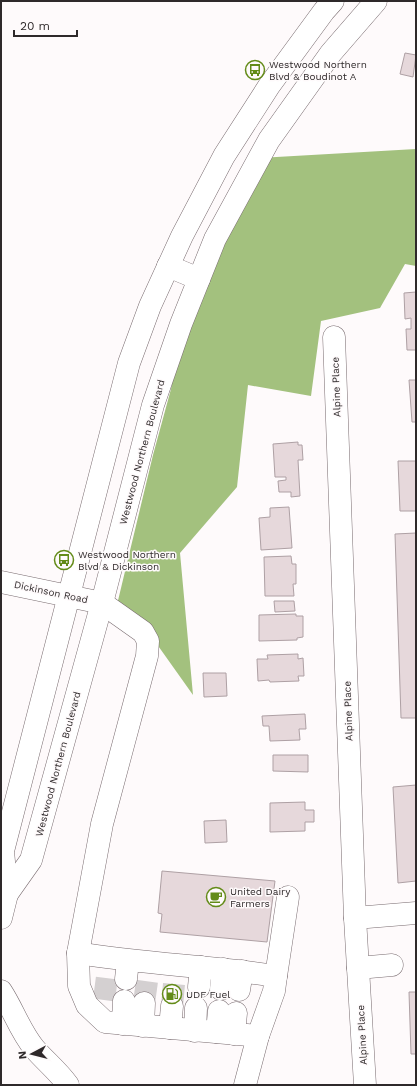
<svg xmlns="http://www.w3.org/2000/svg" width="417" height="1086" font-family="'Work Sans',sans-serif">
<style>
.forest{fill:#a3c17e}
.building{fill:#e6d8db;stroke:#aea0a4}
.lines{fill:none;stroke-linecap:round;stroke-linejoin:round}
.minor-tunnel{stroke:#d4d0d1;stroke-width:22;stroke-dasharray:22 11;stroke-linecap:butt}
.minor-casing{stroke:#796c70;stroke-width:23}
.major-casing{stroke:#796c70;stroke-width:23}
.minor{stroke:#fff;stroke-width:22}
.major{stroke:#fff;stroke-width:22}
.labels{text-anchor:middle;dominant-baseline:central;stroke-width:3;stroke-linejoin:round;paint-order:stroke}
.poi-label{font-size:10px;fill:#2e292a;stroke:#fefafb;text-anchor:start}
.street-label{font-size:10px;fill:#2e292a;stroke:#fefafb}
</style>
<rect width="100%" height="100%" fill="#fefafb"/>
<path class="forest" d="M416,149V266L405,264L380,308L321,321L311,396L248,385L237,487L180,553L193,695L144,626L115,613L153,455L171,389L181,324L259,158Z"/>
<g class="building">
<path d="M405,53L416,55L413,77L400,74Z"/>
<path d="M416,292V350H407L406,329H411V318L405,319L404,293Z"/>
<path d="M409,380H416V422H412Z"/>
<path d="M298,442V445H302L303,460H298L300,496L291,497V492H279L278,481L286,480V477H275L273,444Z"/>
<path d="M398,461H416V511H400Z"/>
<path d="M289,507L292,548L261,550L259,518L270,517V508Z"/>
<path d="M416,533V718H401L395,534Z"/>
<path d="M291,556L292,564H296V584H293L294,596H265L264,557Z"/>
<path d="M274,601H294L295,611L275,612Z"/>
<path d="M296,614V616H303V637L297,638V640L259,641V615Z"/>
<path d="M298,654V659L303,658L304,676H298L299,681L270,682L269,680L258,681L257,659H268L267,655Z"/>
<path d="M203,673H226L227,696L204,697Z"/>
<path d="M305,714L306,729H299L300,740L270,741L269,726H263L262,716Z"/>
<path d="M273,755H308V772L273,771Z"/>
<path d="M416,785V881L398,883L393,787Z"/>
<path d="M305,802V810H314V822H305V831L270,832V803Z"/>
<path d="M226,820L227,842L205,843L204,821Z"/>
<path d="M162,871L275,881L267,942L160,932L162,914L158,913Z"/>
<path d="M409,992H416V1054H411Z"/>
</g>
<g class="lines">
<g class="minor-tunnel">
<path d="M104,1000L107,977"/>
<path d="M144,1003L147,981"/>
<path d="M172,1006L174,984"/>
</g>
<defs>
<g id="minor">
<path d="M168,266L199,279"/>
<path d="M334,337L355,918L365,1085"/>
<path d="M1,582L102,603L143,632L148,641L147,656L102,824L78,953L79,986L87,1005L105,1022L258,1036L245,1085"/>
<path d="M355,918L416,913"/>
<path d="M78,953C143,964 210,966 276,976L274,991L258,1036"/>
<path d="M358,968L392,965"/>
<path d="M276,976L288,897"/>
<path d="M126,979L128,961"/>
<path d="M199,987L201,967"/>
<path d="M221,989L223,969"/>
<path d="M239,990L242,971"/>
<path d="M123,1024L124,1001"/>
<path d="M143,1026L144,1003"/>
<path d="M170,1028L172,1006"/>
<path d="M195,1031L196,1008"/>
<path d="M217,1032L219,1011"/>
<path d="M234,1034L236,1013"/>
</g>
<g id="major">
<path d="M7,894L31,860L102,603L153,405L181,324L215,239L269,140L331,53L376,1"/>
<path d="M1,918L7,894L3,851L129,363L150,306L182,236L224,156L269,86L324,11L333,1"/>
<path d="M1,991C13,1009 20,1031 34,1048C45,1061 57,1070 68,1085"/>
</g>
</defs>
<use href="#minor" class="minor-casing"/>
<use href="#major" class="major-casing"/>
<use href="#minor" class="minor"/>
<use href="#major" class="major"/>
</g>
<defs>
<symbol id="bus-ring" viewBox="-11 -11 22 22"><circle r="9.5" fill="#fefafb" stroke="#638b18" stroke-width="1.5"/><path d="M-5-6H5V4H4V6H2V4H-2V6H-4V4H-5ZM-3.5-4V0h7V-4ZM-3.5 1.2v1.5H-2V1.2ZM2 1.2v1.5H3.5V1.2Z" fill="#638b18"/></symbol>
<symbol id="cafe-ring" viewBox="-11 -11 22 22"><circle r="9.5" fill="#fefafb" stroke="#638b18" stroke-width="1.5"/><path d="M-5.5-4.5H6V0H3Q3 3.5 0 3.5H-2.5Q-5.5 3.5-5.5 0ZM3-3.2v2h1.7v-2ZM-6 4.5H4V6H-6Z" fill="#638b18"/></symbol>
<symbol id="fuel-ring" viewBox="-11 -11 22 22"><circle r="9.5" fill="#fefafb" stroke="#638b18" stroke-width="1.5"/><path d="M-5.5-6h7V0h2V4h1.3V-2.5L3-4.5l.8-.8L6-3V5H2.5V1h-1V6h-7ZM-4.2-4.7v3.2H.2V-4.7Z" fill="#638b18"/></symbol>
</defs>
<g fill-rule="evenodd">
<use href="#bus-ring" x="244" y="59" width="22" height="22"/>
<use href="#bus-ring" x="53" y="549" width="22" height="22"/>
<use href="#cafe-ring" x="205" y="886" width="22" height="22"/>
<use href="#fuel-ring" x="161" y="983" width="22" height="22"/>
</g>
<g class="labels">
<g class="poi-label">
<text x="269" y="64">Westwood Northern<tspan x="269" dy="12">Blvd &amp; Boudinot A</tspan></text>
<text x="78" y="554">Westwood Northern<tspan x="78" dy="12">Blvd &amp; Dickinson</tspan></text>
<text x="230" y="891">United Dairy<tspan x="230" dy="12">Farmers</tspan></text>
<text x="186" y="994">UDF Fuel</text>
</g>
<g class="street-label">
<text transform="translate(336 387) rotate(-92)">Alpine Place</text>
<text transform="translate(142 452) rotate(-75)">Westwood Northern Boulevard</text>
<text transform="translate(51 592) rotate(12)">Dickinson Road</text>
<text transform="translate(348 711) rotate(-92)">Alpine Place</text>
<text transform="translate(58 764) rotate(-75)">Westwood Northern Boulevard</text>
<text transform="translate(362 1035) rotate(-93)">Alpine Place</text>
</g>
</g>
<rect width="417" height="1086" fill="none" stroke="#2e292a" stroke-width="4"/>
<g transform="translate(32 1054) rotate(263)" stroke="#fefafb" stroke-width="3" paint-order="stroke">
<path d="M0-3L7 15L0 10L-7 15Z" fill="#2e292a"/>
<text y="-6" font-size="11" font-weight="bold" text-anchor="middle" fill="#2e292a">N</text>
</g>
<path d="M14 30v6h63v-6" fill="none" stroke="#2e292a" stroke-width="2"/>
<text x="20" y="30" font-size="12" fill="#2e292a" stroke="#fefafb" stroke-width="3" paint-order="stroke">20 m</text>
</svg>
